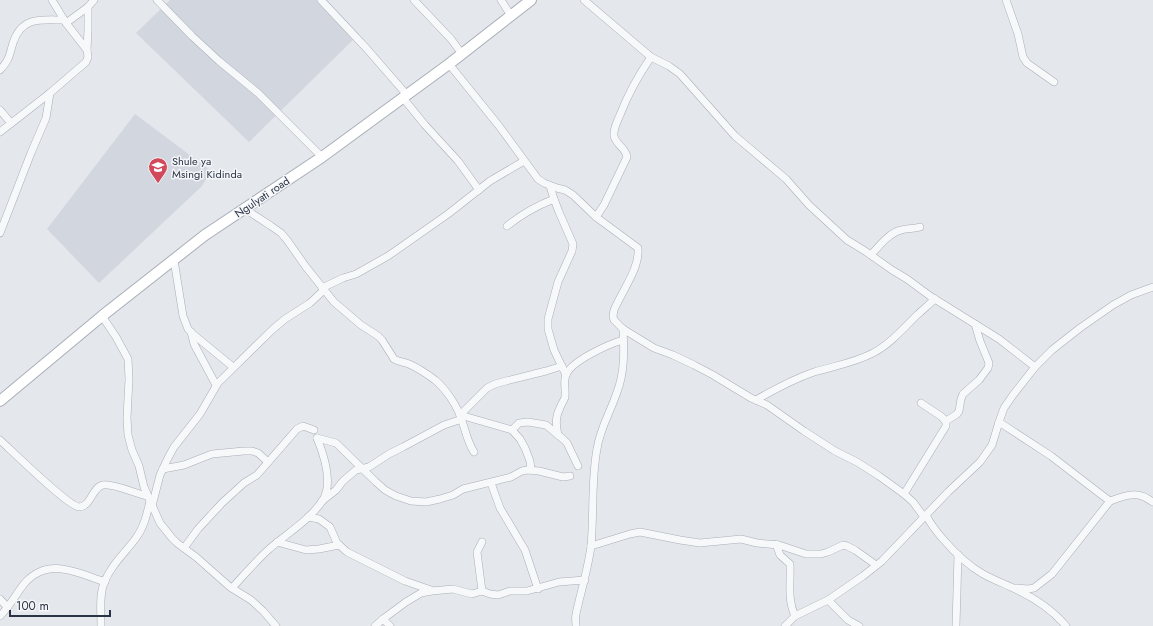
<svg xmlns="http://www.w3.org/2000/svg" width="1153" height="626" font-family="Jost,sans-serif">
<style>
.built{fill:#d2d6de}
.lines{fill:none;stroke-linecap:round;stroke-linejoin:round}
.minor-casing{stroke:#a9aeb7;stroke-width:8}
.secondary-casing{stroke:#a9aeb7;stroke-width:12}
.minor{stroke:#f7f8fa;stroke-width:7}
.secondary{stroke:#fff;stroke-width:10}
.labels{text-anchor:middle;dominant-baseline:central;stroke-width:3;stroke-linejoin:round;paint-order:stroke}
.poi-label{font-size:11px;fill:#2b3445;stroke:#f4f6f9;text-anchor:start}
.street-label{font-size:11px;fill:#2b3445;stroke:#f4f6f9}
</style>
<rect width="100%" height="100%" fill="#e4e7ec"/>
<g class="built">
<path d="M170,0H327L359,34L249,142L136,33Z"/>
<path d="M135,114L211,171L202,186L99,283L47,229Z"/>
</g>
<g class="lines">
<defs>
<g id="minor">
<path d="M157,0L192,36L219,61L258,93L322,157"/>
<path d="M321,0L367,49L407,95"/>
<path d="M414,0L451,39L462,54"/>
<path d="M501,0L511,16"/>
<path d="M584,0L651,57L669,66L680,74L735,136L786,179L809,205L847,240L865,251L892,270L907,279L930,296L999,339L1035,367"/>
<path d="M1006,0L1018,34L1023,57L1027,63L1054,82"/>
<path d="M66,23L88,7L94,0"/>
<path d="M87,50L88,30V7"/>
<path d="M449,64L499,126L538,179L544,183L557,188L565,190L573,195L596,217L638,248C640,268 622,291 614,310L613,316L614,320L623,329L654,348L673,355L694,365L713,375L751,398L767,405L804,431L835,451L857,462L879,476L904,494L913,502L924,517"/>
<path d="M0,70C10,59 9,56 13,43C22,16 41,20 64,20"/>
<path d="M403,98L425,125L458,161L479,190"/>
<path d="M0,110L11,123"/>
<path d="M0,132L50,93L86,62L88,57L87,50L66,23L52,0"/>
<path d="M550,186L554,199L559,212L573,244L572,251L558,282L548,319V329L554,350L566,375"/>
<path d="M245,209L271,226L281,233L287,240L306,267L334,302L361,325L378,336L382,340L394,359C399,362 404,362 409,364C418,368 427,374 435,380C446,389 458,407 462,421C466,432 467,441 474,452"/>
<path d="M596,217L604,205L627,157C626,148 616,145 614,136C613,129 617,122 620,115C628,94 638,76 651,57"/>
<path d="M507,226C522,214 536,206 554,199"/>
<path d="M0,233L31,153L46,118L50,93"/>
<path d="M871,255C879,246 889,233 901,230C908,228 914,229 920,227"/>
<path d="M174,260L183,316L188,329L194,335L233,367"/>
<path d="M322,288L343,278L356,274L388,256L448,214L490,181L524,161"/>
<path d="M102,316L116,337L128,359L129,379L127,418L128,435L132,450L139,466L144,487L160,523L172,538L177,543L196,557L230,587L251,600L263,611L276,626"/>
<path d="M191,332L194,344L216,385"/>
<path d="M756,400C775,389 794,379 814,372C834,366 854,363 873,353C890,344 903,329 917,315C923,310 929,304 935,299"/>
<path d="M946,421L957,414L959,411L961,399L963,394L979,380L988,368L989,363L980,341L975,324"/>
<path d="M999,422L1051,456L1103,496L1110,501C1119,498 1132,492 1142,496C1146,497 1149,500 1153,502"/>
<path d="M512,430L519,423L528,422L546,425L563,439L567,443L578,466"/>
<path d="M558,435C556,425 555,417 560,408C561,404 564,401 565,397C566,389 563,382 566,375C571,361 609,344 623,340"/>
<path d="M317,438L336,443L376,482L385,490L396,496L411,501L426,502L440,499L453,495L463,489L511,477L522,471L527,470L539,471L563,477L570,476"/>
<path d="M0,440C11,450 68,506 79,507C91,507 92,487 103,485C113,483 136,494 147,496"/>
<path d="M163,469L184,465L212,454L244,451H252L258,453L268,462"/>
<path d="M531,470L530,461L525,448L520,439L512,430L460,415L487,388L495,384L506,381L546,371L562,366"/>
<path d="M491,483L500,508L525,550L538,589"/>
<path d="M904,494L946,426V422L942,417L921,403"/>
<path d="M322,501L336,490L343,481L356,470L369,467L389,454L403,447L444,425L462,419"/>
<path d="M152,506L160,475L168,458L174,447L200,414L218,383L272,330L285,319L310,303L324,290"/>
<path d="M926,515C930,523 936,531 942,538C954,552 967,565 983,574C992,579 1002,583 1011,587C1031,596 1052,609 1066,626"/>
<path d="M308,517L319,519L330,527L337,543L347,552L405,581L431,590"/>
<path d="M277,542L306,550L319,549L339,545"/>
<path d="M482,542L477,552L482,591"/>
<path d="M776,544L780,555L790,564C791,582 787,599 795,616"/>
<path d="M591,546L630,534L640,532L680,540L700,543L741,539L757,543L779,545L806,554H821L828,552L843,545L847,546L855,550L876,565"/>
<path d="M184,548L198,529L222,503L244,483L257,475L297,429L303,426L314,430"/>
<path d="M232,588C244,575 255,562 268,550C286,534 309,521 323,500C333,483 324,455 317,438"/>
<path d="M1016,588L1028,589L1034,588L1052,574L1110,501"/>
<path d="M0,599L7,607"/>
<path d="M828,600L848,620L859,626"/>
<path d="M0,616C10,606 16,594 24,584C48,556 77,573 105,582"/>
<path d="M383,619L390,626"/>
<path d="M101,626C101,612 99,596 104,583C111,565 125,553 136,538C144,527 147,514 150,501"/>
<path d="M375,626L383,619L406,602L421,593L432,591L453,589L472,594L482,591L490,594L498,595L510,591H527L559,582L585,580"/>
<path d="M576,626C576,622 575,618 576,614C581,591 588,569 591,546C594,513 591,481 597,449C600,428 611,411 617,392C625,372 624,349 623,329"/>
<path d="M785,626L795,616L828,600L863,576L882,561L948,492L980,462L992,445L999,422L1004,408L1013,395L1035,367L1052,350L1080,328L1113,305L1131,295L1153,287"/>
<path d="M956,626L958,555"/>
</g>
<path id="secondary" d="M0,401L102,316L205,235L322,157L449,64L531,0"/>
</defs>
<use href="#minor" class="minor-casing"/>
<use href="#secondary" class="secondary-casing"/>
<use href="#minor" class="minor"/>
<use href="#secondary" class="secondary"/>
</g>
<defs>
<symbol id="school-pin" viewBox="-11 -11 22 30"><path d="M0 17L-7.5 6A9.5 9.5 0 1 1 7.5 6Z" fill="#d1495b" stroke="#f4f6f9"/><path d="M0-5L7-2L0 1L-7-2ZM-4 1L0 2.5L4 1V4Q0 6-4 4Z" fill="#fff"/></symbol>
</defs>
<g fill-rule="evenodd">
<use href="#school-pin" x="147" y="156" width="22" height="30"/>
</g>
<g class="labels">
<g class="poi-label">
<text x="172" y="161">Shule ya<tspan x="172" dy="13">Msingi Kidinda</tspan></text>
</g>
<g class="street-label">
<text transform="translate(262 197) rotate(-34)">Ngulyati road</text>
</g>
</g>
<path d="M10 610v6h100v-6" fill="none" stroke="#2b3445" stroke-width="2"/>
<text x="16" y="610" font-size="12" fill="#2b3445" stroke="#f4f6f9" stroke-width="3" paint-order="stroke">100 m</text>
</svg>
